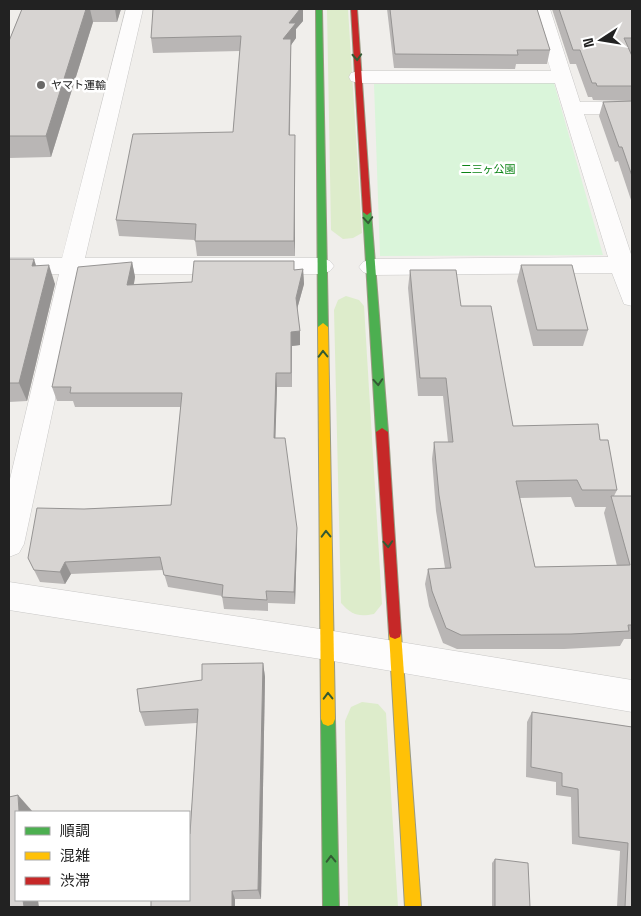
<svg xmlns="http://www.w3.org/2000/svg" width="641" height="916" font-family="'Space Grotesk','Noto Sans JP',sans-serif">
<style>
.grass{fill:#ddeccb}
.park{fill:#daf5da}
.lines{fill:none;stroke-linecap:round;stroke-linejoin:round}
.street-casing{stroke:#c9c8c7;stroke-width:1}
.fast-casing{stroke:#999a82;stroke-width:2}
.slow-casing{stroke:#999a82;stroke-width:2}
.jam-casing{stroke:#999a82;stroke-width:2}
.street{fill:#fdfcfc;fill-rule:evenodd}
.fast{fill:#4caf50;fill-rule:evenodd}
.slow{fill:#ffc107;fill-rule:evenodd}
.jam{fill:#c62828;fill-rule:evenodd}
.wall{fill:#b9b6b5;fill-rule:evenodd}
.shaded-wall{fill:#969493}
.building{fill:#d7d4d2;stroke:#969493}
.oneway{stroke:#335a34}
.poi-dot{fill:#6a6968;stroke:#fff;stroke-width:2}
.labels{text-anchor:middle;dominant-baseline:central;stroke-width:5;stroke-linejoin:round;paint-order:stroke}
.far-poi-label{font-size:11px;fill:#222;stroke:#fff;text-anchor:start}
.far-park-label{font-size:11px;fill:#0c8416;stroke:#fff}
</style>
<rect width="100%" height="100%" fill="#f0eeeb"/>
<g class="grass">
<path d="M327,9H348L362,233L353,238L343,239L331,230Z"/>
<path d="M346,296L359,300L364,306L382,604L374,614C358,617 352,615 341,603L334,310L338,300Z"/>
<path d="M362,702L378,704L386,713L398,907H348L345,721L351,707Z"/>
</g>
<path class="park" d="M554,83L603,255L380,256L374,84Z"/>
<g class="lines">
<defs>
<g id="street">
<path d="M126,9H143L85,258H322L330,261L334,266L330,271L322,274H82L24,544L19,553L9,557V483L59,274H9V258H62Z"/>
<path d="M532,9H550L580,102H632V114H584L632,257V306L624,304L612,273L371,275L363,272L359,267L363,262L371,259L608,257L555,83H358L351,81L349,77L351,73L358,71H551Z"/>
<path d="M9,582L327,630L632,680V712L327,660L9,610Z"/>
</g>
<g id="fast">
<path d="M316,9H322L328,327L323,331L318,327Z"/>
<path d="M367,209L371,212L388,432L382,436L376,432L363,212Z"/>
<path d="M328,712L333,714L335,719L339,907H323L321,719L323,714Z"/>
</g>
<g id="slow">
<path d="M323,323L328,327L335,719L333,724L328,726L323,724L321,719L318,327Z"/>
<path d="M395,627L400,629L401,633L421,907H405L389,633L390,629Z"/>
</g>
<g id="jam">
<path d="M351,9H357L371,212L367,215L363,212Z"/>
<path d="M382,428L388,432L401,633L400,637L395,639L390,637L389,633L376,432Z"/>
</g>
</defs>
<use href="#street" class="street-casing"/>
<use href="#fast" class="fast-casing"/>
<use href="#slow" class="slow-casing"/>
<use href="#jam" class="jam-casing"/>
<use href="#street" class="street"/>
<use href="#fast" class="fast"/>
<use href="#slow" class="slow"/>
<use href="#jam" class="jam"/>
</g>
<g class="wall">
<path d="M22,9H121L117,22H93L51,157L9,158V41Z"/>
<path d="M153,9H303V21L296,29V38L291,45L290,135H295V256H197L195,240L119,236L116,220L233,132L240,51L153,53L151,38Z"/>
<path d="M387,9H537L550,50L547,64H516L515,69L394,68Z"/>
<path d="M552,9H632V52H631L632,56V101L593,100L592,97H588L576,64H570Z"/>
<path d="M632,101V203L618,161L615,162L599,116L603,102Z"/>
<path d="M9,259L36,266L55,284L27,401L9,402Z"/>
<path d="M132,262L135,277L134,284L192,282L303,269L304,284L297,309L300,331V345L292,346V387H277L275,438L297,528V541L295,604L268,603V611L224,609L222,596L168,587L163,570L71,574L65,584L40,582L28,558L84,509L171,505L181,407H75L73,401H57L52,387Z"/>
<path d="M521,265L588,330L583,346H533L517,281Z"/>
<path d="M410,270L461,306L513,426L600,440L617,490L614,496H632V639H624L620,646L564,649H457L443,643L429,606L425,584L428,569L445,568L436,511L432,459L434,442H448L443,396H418L408,288ZM571,497L575,507H606L604,513L617,566L535,567L520,498Z"/>
<path d="M263,663L265,677L261,899H235L190,834L197,723L145,726L140,712L202,680Z"/>
<path d="M532,712L632,727V907H617L620,851L572,844L571,797L556,795V782L526,777L527,722Z"/>
<path d="M495,859L530,907H492V863Z"/>
</g>
<g class="shaded-wall">
<path d="M86,9H90L93,22L51,157L46,136Z"/>
<path d="M115,9H121L117,22Z"/>
<path d="M300,9H303V21L296,29V38L291,45L289,151L283,39L289,23Z"/>
<path d="M295,135V256L294,241Z"/>
<path d="M34,259L40,278L32,266Z"/>
<path d="M132,262L135,277L131,299L127,285Z"/>
<path d="M49,265L55,284L27,401L19,383Z"/>
<path d="M303,269L304,284L296,313V298Z"/>
<path d="M300,331V345L292,346V387L291,332Z"/>
<path d="M276,373L277,387L275,451L274,438Z"/>
<path d="M297,528V541L295,604L294,592Z"/>
<path d="M65,562L71,574L65,584L60,572Z"/>
<path d="M263,663L265,677L261,899L258,890Z"/>
<path d="M18,795L33,812H19Z"/>
<path d="M232,891L235,899V907H232Z"/>
<path d="M23,900H38L39,907H24Z"/>
</g>
<g class="building">
<path d="M22,9H86L46,136H9V41Z"/>
<path d="M153,9H300L289,23H296L283,39H291L289,135H295L294,241H195L196,224L116,220L133,134L233,132L241,36L151,38Z"/>
<path d="M390,9H537L550,50H517L518,55L395,54Z"/>
<path d="M559,9H632V38H624L632,56V86H597L596,83H592L580,50H573Z"/>
<path d="M632,101V176L622,147H619L603,102Z"/>
<path d="M9,259H34L32,266L49,265L19,383H9Z"/>
<path d="M194,261H294V270L303,269L296,298L300,331L291,332V373H276L274,438H285L297,528L294,592L266,591L267,600L222,597L223,585L164,575L160,557L65,562L60,572L34,570L28,558L37,508L84,509L171,505L182,393H70L71,387H52L78,267L132,262L127,285L192,282Z"/>
<path d="M521,265H572L588,330H537Z"/>
<path d="M410,270H456L461,306H491L513,426L598,424L600,440H608L617,490H582L577,480L516,481L535,567L630,565L611,496H632V625H628L629,631L571,634L461,635L446,628L432,591L428,569L451,568L439,495L434,442H453L446,378H420Z"/>
<path d="M263,663L258,890L232,891V907H151V900H189V834H190L198,709L140,712L137,689L202,680V664Z"/>
<path d="M532,712L632,727V907H625L628,843L579,837L578,789L562,786V773L531,767Z"/>
<path d="M18,795L19,812H16V900H23L24,907H9V797Z"/>
<path d="M495,859L528,863L530,907H495Z"/>
</g>
<defs><path id="oneway-chevron" d="M-2-3.5L2.5 0L-2 3.5" fill="none" stroke-width="1.6" stroke-linecap="round" stroke-linejoin="round" transform="scale(1.25)"/></defs>
<g class="oneway">
<use href="#oneway-chevron" transform="translate(357 57) rotate(87)"/>
<use href="#oneway-chevron" transform="translate(368 220) rotate(86)"/>
<use href="#oneway-chevron" transform="translate(323 354) rotate(-91)"/>
<use href="#oneway-chevron" transform="translate(378 382) rotate(86)"/>
<use href="#oneway-chevron" transform="translate(326 534) rotate(-91)"/>
<use href="#oneway-chevron" transform="translate(388 544) rotate(86)"/>
<use href="#oneway-chevron" transform="translate(328 696) rotate(-91)"/>
<use href="#oneway-chevron" transform="translate(331 859) rotate(-91)"/>
</g>
<circle class="poi-dot" cx="41" cy="85" r="5"/>
<g class="labels">
<g class="far-poi-label">
<text x="51" y="85">ヤマト運輸</text>
</g>
<g class="far-park-label">
<text x="488" y="169">二三ヶ公園</text>
</g>
</g>
<rect width="641" height="916" fill="none" stroke="#222222" stroke-width="20"/>
<rect x="15" y="811" width="175" height="90" fill="#ffffff" stroke="#a7a7a7"/>
<rect x="25" y="827" width="25" height="8" fill="#4caf50" stroke="#a7a7a7"/>
<text x="60" y="836" font-size="15" fill="#222222">順調</text>
<rect x="25" y="852" width="25" height="8" fill="#ffc107" stroke="#a7a7a7"/>
<text x="60" y="861" font-size="15" fill="#222222">混雑</text>
<rect x="25" y="877" width="25" height="8" fill="#c62828" stroke="#a7a7a7"/>
<text x="60" y="886" font-size="15" fill="#222222">渋滞</text>
<g transform="translate(601 40) rotate(258)" stroke="#ffffff" stroke-width="4" paint-order="stroke">
<path d="M0-4L9 19L0 12L-9 19Z" fill="#222222"/>
<text y="-8" font-size="14" font-weight="bold" text-anchor="middle" fill="#222222">N</text>
</g>
</svg>
